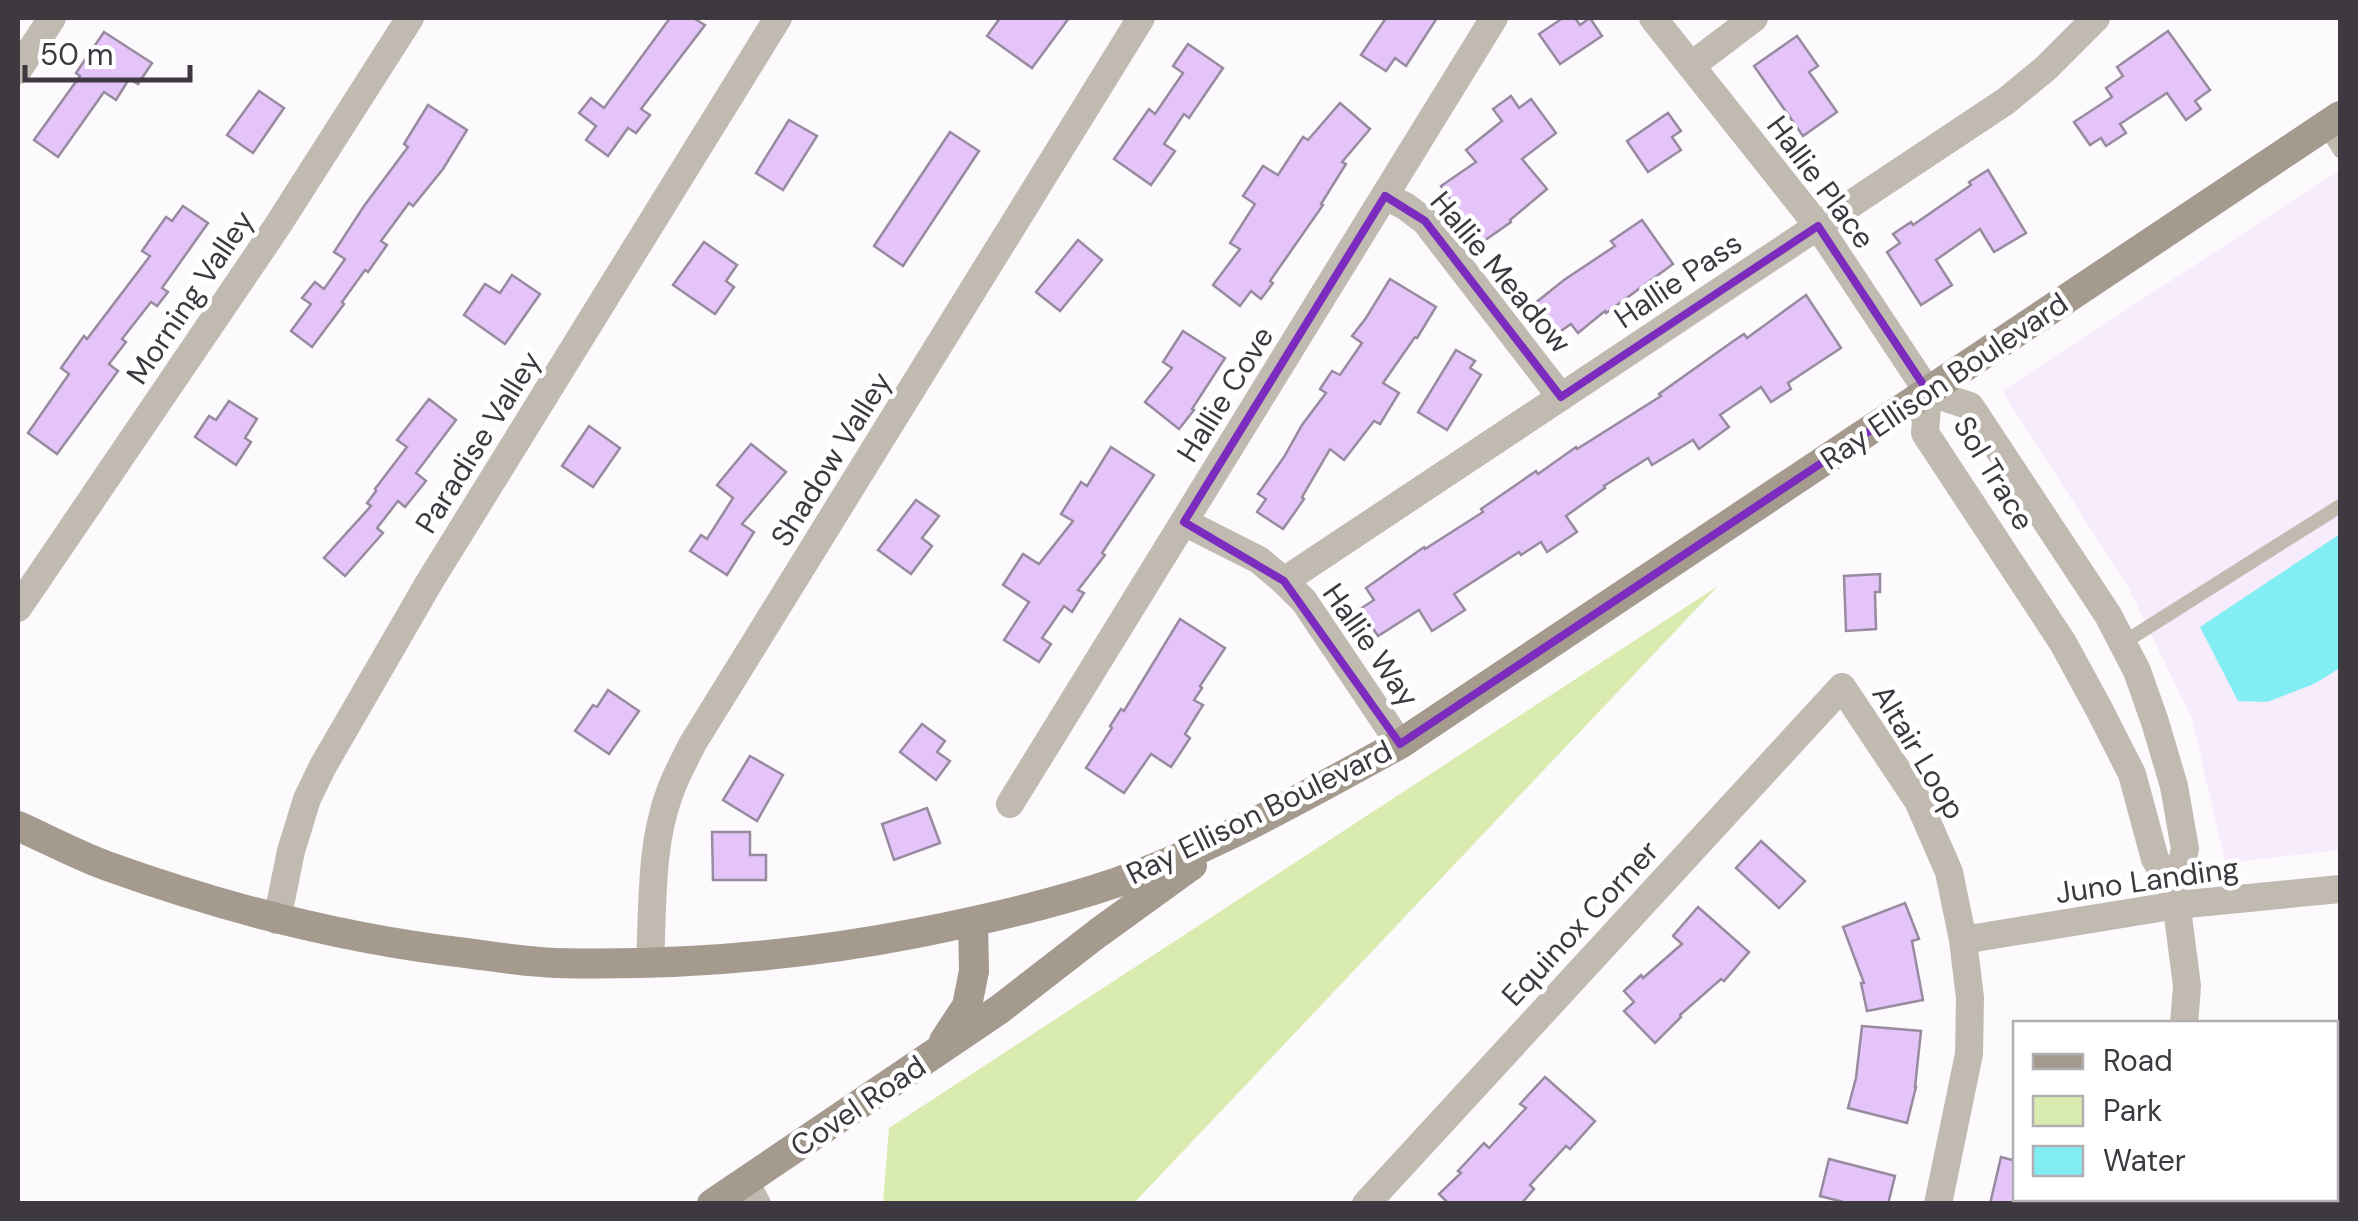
<svg xmlns="http://www.w3.org/2000/svg" width="2358" height="1221" font-family="'DM Sans',sans-serif">
<style>
.built{fill:#f7ecfc}
.green{fill:#daebb0}
.water{fill:#83edf4}
.building{fill:#e4c4f9;stroke:#978b9f;stroke-width:2.5}
.lines{fill:none;stroke-linecap:round;stroke-linejoin:round}
.lane{stroke:#c1bab1;stroke-width:14}
.street{stroke:#c1bab1;stroke-width:28}
.secondary{stroke:#a49a8d;stroke-width:30}
.marked{fill:none;stroke:#7b2cbf;stroke-width:8;stroke-linejoin:round}
.labels{text-anchor:middle;dominant-baseline:central;stroke-width:9;stroke-linejoin:round;paint-order:stroke}
.street-label{font-size:30px;fill:#3e3840;stroke:#fff}
</style>
<rect width="100%" height="100%" fill="#fdfafe"/>
<path class="built" d="M2340,170V850L2225,863L2192,719L2128,587L2002,391Z"/>
<path class="green" d="M1718,586L1134,1203H883L889,1128Z"/>
<path class="water" d="M2340,534V668L2314,684L2267,702L2238,701L2200,627Z"/>
<g class="building">
<path d="M670,18H693L705,25L641,109L650,115L636,133L628,128L608,156L586,140L596,126L579,113L591,98L604,108Z"/>
<path d="M1000,18H1069L1032,68L987,36Z"/>
<path d="M1386,18H1437L1406,66L1395,58L1386,71L1361,55Z"/>
<path d="M1563,18H1575L1580,25L1590,18L1602,36L1560,64L1539,34Z"/>
<path d="M2168,31L2210,90L2195,101L2201,109L2186,120L2167,93L2120,124L2126,133L2106,146L2101,138L2090,145L2074,122L2112,97L2106,88L2123,76L2117,67Z"/>
<path d="M104,32L152,63L138,84L129,79L116,100L104,92L58,157L34,140L80,76L76,73Z"/>
<path d="M1797,36L1818,66L1809,72L1837,112L1803,136L1754,66Z"/>
<path d="M1188,44L1223,68L1189,118L1184,114L1164,144L1175,151L1151,185L1114,159L1149,109L1155,114L1183,73L1173,66Z"/>
<path d="M259,91L284,108L253,153L227,135Z"/>
<path d="M1511,96L1519,108L1531,99L1556,133L1522,159L1547,189L1510,220L1511,222L1481,243L1441,186L1476,162L1466,150L1502,121L1493,109Z"/>
<path d="M1340,103L1370,129L1342,162L1346,164L1321,204L1323,205L1270,281L1273,283L1261,299L1251,291L1240,306L1213,285L1240,249L1230,243L1255,204L1243,196L1263,166L1278,175L1303,137L1308,140Z"/>
<path d="M428,105L467,130L443,169L413,206L409,203L381,241L387,245L368,272L365,270L342,302L344,304L312,347L291,331L311,304L302,298L315,282L324,289L345,259L334,252L364,206L408,147L404,144Z"/>
<path d="M1668,113L1681,131L1672,137L1681,150L1648,172L1627,141Z"/>
<path d="M789,120L817,136L783,190L756,173Z"/>
<path d="M950,132L979,151L903,266L874,246Z"/>
<path d="M1988,170L2026,233L1994,252L1980,229L1936,260L1952,285L1921,305L1887,252L1900,243L1893,234L1911,222L1913,225L1971,185L1969,182Z"/>
<path d="M183,206L208,223L162,288L168,292L157,306L151,302L122,339L126,342L109,364L118,371L57,454L28,433L69,374L61,368L84,336L87,339L150,256L142,251L166,217L172,221Z"/>
<path d="M1642,220L1673,264L1606,313L1605,311L1578,333L1571,324L1558,333L1534,304L1564,280L1615,246L1611,241Z"/>
<path d="M1078,240L1102,260L1060,311L1036,292Z"/>
<path d="M704,242L737,265L726,281L734,287L715,314L673,285Z"/>
<path d="M512,275L540,294L505,344L464,315L485,284L500,293Z"/>
<path d="M1390,279L1436,307L1417,338L1415,337L1383,383L1399,393L1380,424L1374,421L1344,460L1330,449L1302,497L1304,499L1283,529L1257,512L1266,499L1258,494L1284,457L1302,425L1326,393L1320,389L1332,371L1340,375L1362,343L1352,336L1366,318Z"/>
<path d="M1806,295L1841,348L1788,383L1791,389L1771,402L1761,387L1720,415L1729,427L1699,449L1693,440L1652,465L1648,458L1604,486L1605,488L1566,516L1577,532L1547,552L1541,542L1521,555L1519,552L1454,594L1465,610L1432,631L1419,610L1378,636L1360,609L1374,600L1366,588L1424,547L1425,549L1483,512L1481,509L1536,471L1538,474L1576,447L1577,449L1661,396L1659,394L1732,342L1744,334L1747,338Z"/>
<path d="M1183,331L1225,358L1192,409L1194,410L1179,429L1145,402L1172,368L1163,362Z"/>
<path d="M1456,350L1475,361L1470,368L1481,375L1447,430L1418,412Z"/>
<path d="M429,399L456,420L416,473L426,481L405,507L398,501L377,528L383,533L345,576L324,558L371,506L367,503L376,491L375,489L407,447L397,440Z"/>
<path d="M229,401L257,419L245,438L251,442L236,465L195,437L209,416L216,420Z"/>
<path d="M589,426L620,448L593,487L562,466Z"/>
<path d="M751,444L786,472L742,524L754,532L727,575L690,551L701,535L707,539L733,498L717,485Z"/>
<path d="M1111,447L1154,475L1102,553L1105,555L1078,590L1084,593L1072,612L1064,606L1042,638L1051,644L1039,662L1004,640L1029,602L1003,585L1023,554L1039,564L1073,521L1061,514L1081,482L1087,486Z"/>
<path d="M916,500L939,516L922,538L932,546L911,574L878,550Z"/>
<path d="M1880,574V592H1875L1876,629L1846,631L1844,576Z"/>
<path d="M1180,619L1225,648L1200,686L1202,688L1194,700L1203,705L1185,734L1190,738L1171,767L1151,754L1124,793L1086,768L1112,728L1110,726L1121,709L1124,711Z"/>
<path d="M608,690L639,711L609,754L575,731L593,705L597,707Z"/>
<path d="M922,724L945,741L937,752L950,761L936,780L900,752Z"/>
<path d="M750,756L783,775L757,821L723,800Z"/>
<path d="M927,808L940,843L894,860L882,824Z"/>
<path d="M712,832H750V855H766V880H713Z"/>
<path d="M1761,841L1805,881L1779,908L1736,868Z"/>
<path d="M1905,903L1919,939L1912,941L1923,1000L1867,1011L1861,983H1864L1843,927Z"/>
<path d="M1698,907L1749,952L1724,981L1721,979L1680,1015L1681,1017L1655,1043L1624,1011L1634,1002L1624,991L1641,975L1643,978L1682,944L1673,936Z"/>
<path d="M1862,1026L1921,1031L1915,1087H1916L1907,1123L1848,1108L1856,1078Z"/>
<path d="M1545,1077L1595,1121L1570,1149L1566,1146L1530,1185L1534,1189L1521,1204H1449L1439,1194L1461,1173L1458,1171L1484,1143L1489,1148L1526,1108L1520,1104Z"/>
<path d="M2001,1157L2016,1161V1204H1990Z"/>
<path d="M1829,1159L1895,1176L1888,1204H1851L1820,1196Z"/>
</g>
<g class="lines">
<g class="lane">
<path d="M2325,127L2340,151"/>
<path d="M2123,643L2340,506"/>
</g>
<g class="street">
<path d="M1653,18L1818,226L1928,392"/>
<path d="M1692,65L1754,18"/>
<path d="M18,70L52,18"/>
<path d="M1385,196L1405,206L1425,221L1561,397"/>
<path d="M1184,522L1259,560L1284,581L1304,601L1400,744"/>
<path d="M1284,581L2006,101L2046,68L2096,18"/>
<path d="M18,608L276,228L410,18"/>
<path d="M1010,804L1494,18"/>
<path d="M2175,893L2155,859L2132,774L2099,709L2063,643L1925,433L1928,392L1970,406L2108,615L2137,671L2155,722L2174,786L2185,849L2175,893L2187,986L2184,1024"/>
<path d="M277,920L291,851L307,799L323,766L430,581L778,18"/>
<path d="M1963,940L2177,905L2340,889"/>
<path d="M650,961C653,906 650,845 670,792C676,775 685,759 693,743L1141,18"/>
<path d="M745,1182L757,1204"/>
<path d="M1366,1204L1842,687L1918,801L1949,872L1963,940L1970,998L1969,1054L1938,1204"/>
<path d="M2151,1204L2152,1198"/>
</g>
<g class="secondary">
<path d="M18,826C47,839 77,855 107,866C224,908 343,939 466,953C496,957 526,962 556,963C677,966 799,956 917,933C984,920 1050,905 1115,883C1215,848 1307,795 1400,744L2340,116"/>
<path d="M944,1041L967,1006L974,971L973,922"/>
<path d="M712,1204L1000,1009L1098,933L1192,865"/>
</g>
</g>
<path class="marked" d="M1385,196L1425,221L1561,397L1818,226L1928,392L1400,744L1284,581L1184,522Z"/>
<g class="labels">
<g class="street-label">
<text transform="translate(1821 182) rotate(53)">Hallie Place</text>
<text transform="translate(1501 272) rotate(50)">Hallie Meadow</text>
<text transform="translate(1678 280) rotate(-34)">Hallie Pass</text>
<text transform="translate(190 297) rotate(-56)">Morning Valley</text>
<text transform="translate(1944 381) rotate(-34)">Ray Ellison Boulevard</text>
<text transform="translate(1225 394) rotate(-58)">Hallie Cove</text>
<text transform="translate(478 442) rotate(-58)">Paradise Valley</text>
<text transform="translate(831 459) rotate(-58)">Shadow Valley</text>
<text transform="translate(1994 473) rotate(59)">Sol Trace</text>
<text transform="translate(1371 645) rotate(55)">Hallie Way</text>
<text transform="translate(1919 752) rotate(59)">Altair Loop</text>
<text transform="translate(1259 812) rotate(-26)">Ray Ellison Boulevard</text>
<text transform="translate(2147 880) rotate(-8)">Juno Landing</text>
<text transform="translate(1580 923) rotate(-47)">Equinox Corner</text>
<text transform="translate(858 1106) rotate(-34)">Covel Road</text>
</g>
</g>
<rect width="2358" height="1221" fill="none" stroke="#3e3840" stroke-width="40"/>
<rect x="2013" y="1021" width="325" height="180" fill="#ffffff" stroke="#b2afb3" stroke-width="2.5"/>
<rect x="2033" y="1054" width="50" height="15" fill="#a49a8d" stroke="#b2afb3" stroke-width="2.5"/>
<text x="2103" y="1071" font-size="30" fill="#3e3840">Road</text>
<rect x="2033" y="1096" width="50" height="30" fill="#daebb0" stroke="#b2afb3" stroke-width="2.5"/>
<text x="2103" y="1121" font-size="30" fill="#3e3840">Park</text>
<rect x="2033" y="1146" width="50" height="30" fill="#83edf4" stroke="#b2afb3" stroke-width="2.5"/>
<text x="2103" y="1171" font-size="30" fill="#3e3840">Water</text>
<path d="M25 65v15h165v-15" fill="none" stroke="#3e3840" stroke-width="5"/>
<text x="40" y="65" font-size="30" fill="#3e3840" stroke="#ffffff" stroke-width="8" paint-order="stroke">50 m</text>
</svg>
